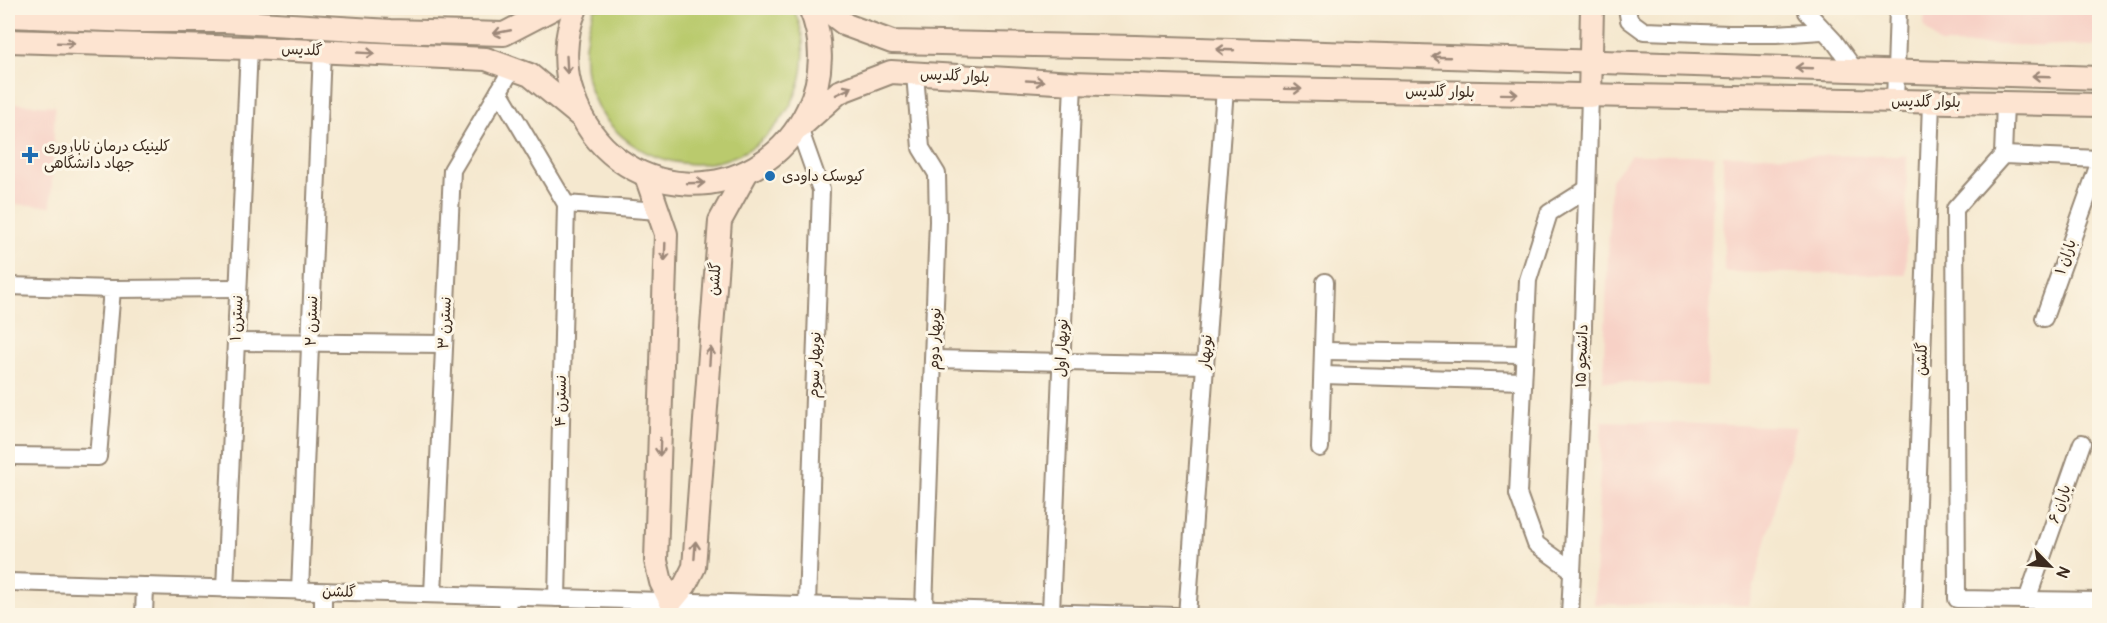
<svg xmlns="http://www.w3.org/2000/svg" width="2107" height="623" font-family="Pangolin,'Playpen Sans Arabic',sans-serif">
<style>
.built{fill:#f7d1c6}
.green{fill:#baca6d;stroke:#7a7a46;stroke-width:1.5}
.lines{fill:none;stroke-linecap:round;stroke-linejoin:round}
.street-casing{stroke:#988976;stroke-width:20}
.secondary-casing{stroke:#988976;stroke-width:26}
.street{stroke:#fff;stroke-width:16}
.secondary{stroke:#fde4d1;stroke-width:22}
.oneway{stroke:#9c8778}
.poi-dot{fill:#1f6fb2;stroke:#fcf5e5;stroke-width:2}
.labels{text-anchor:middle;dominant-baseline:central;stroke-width:6;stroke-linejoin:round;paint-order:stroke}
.street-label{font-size:15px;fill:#3b2a1e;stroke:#fcf5e5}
.poi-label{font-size:15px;fill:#3b2a1e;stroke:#fcf5e5;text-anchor:start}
</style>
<rect width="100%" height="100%" fill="#fcf5e5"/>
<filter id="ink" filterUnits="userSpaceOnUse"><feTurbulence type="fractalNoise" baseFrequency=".0167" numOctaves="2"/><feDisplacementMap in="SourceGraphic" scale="12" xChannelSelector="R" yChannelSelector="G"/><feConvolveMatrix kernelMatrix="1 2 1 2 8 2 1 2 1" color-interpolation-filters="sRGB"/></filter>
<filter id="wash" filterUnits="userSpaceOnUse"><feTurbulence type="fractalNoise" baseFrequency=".008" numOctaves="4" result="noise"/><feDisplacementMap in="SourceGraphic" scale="24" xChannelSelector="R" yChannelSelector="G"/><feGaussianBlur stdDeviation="1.35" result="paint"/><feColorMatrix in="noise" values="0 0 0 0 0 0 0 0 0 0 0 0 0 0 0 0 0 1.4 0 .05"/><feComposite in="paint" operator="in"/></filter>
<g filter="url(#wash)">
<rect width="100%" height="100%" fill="#f5e8cf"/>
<g class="built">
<path d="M1925,8H2099V46L1940,44L1924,27Z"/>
<path d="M8,103L55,106L51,206L8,204Z"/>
<path d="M1631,155H1714L1707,386L1603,381L1611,180Z"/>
<path d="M1723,155L1907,156L1906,275L1724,272Z"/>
<path d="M1602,421L1796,427L1749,605L1594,604Z"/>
</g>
<path class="green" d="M595,8H793C808,37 807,75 791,104C721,229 540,140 595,8Z"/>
</g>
<g filter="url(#ink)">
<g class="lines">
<defs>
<g id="street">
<path d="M1627,8L1629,20L1644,31L1729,34H1776L1822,31"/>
<path d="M1807,8V12L1834,41L1855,70"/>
<path d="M915,74L921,148L937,174L938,221L924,608"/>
<path d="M499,91L566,204L658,211"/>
<path d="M1895,102L1898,8"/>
<path d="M799,128L821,190L807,605"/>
<path d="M2003,155L2005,103"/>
<path d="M2100,159L2003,155L1955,209L1957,599L2100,601"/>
<path d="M8,286L112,289L98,457L8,456"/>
<path d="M112,289L238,288"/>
<path d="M2044,318L2100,161"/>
<path d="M236,342L444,344"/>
<path d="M1324,351L1524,354"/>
<path d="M934,359L1205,365"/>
<path d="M1323,375L1523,381"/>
<path d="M1320,448L1325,282"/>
<path d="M1572,570L1536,544L1518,494L1528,280L1549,213L1587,189"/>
<path d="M8,582L1176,616"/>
<path d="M225,589L249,48"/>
<path d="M300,591L322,51"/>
<path d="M433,594L452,170L512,69"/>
<path d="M557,598L566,204"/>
<path d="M2027,600L2082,443"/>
<path d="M1051,612L1073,83"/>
<path d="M144,616L145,586"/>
<path d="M323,616V592"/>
<path d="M507,616L508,597"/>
<path d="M1187,616L1225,88"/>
<path d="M1570,616L1582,358L1590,96"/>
<path d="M1913,616L1931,102"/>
</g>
<g id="secondary">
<path d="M576,8C564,35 563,68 573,96C611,207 758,214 808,109C823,77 824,40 810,8"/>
<path d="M824,8L846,25L892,42L1135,47L2100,78"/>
<path d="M8,16L133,21H224L390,31L504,34L554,8"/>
<path d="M8,41L249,48L486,59L530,75L580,116"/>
<path d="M1590,96L1592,8"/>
<path d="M799,128L839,92L891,72L1073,83L1225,88L2100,105"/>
<path d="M646,176L666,234L656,561L661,582L671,602L685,585L694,567L720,221L747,172"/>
</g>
</defs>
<use href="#street" class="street-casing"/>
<use href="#secondary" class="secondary-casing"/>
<use href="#street" class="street"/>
<use href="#secondary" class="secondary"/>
</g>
<defs><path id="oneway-shaft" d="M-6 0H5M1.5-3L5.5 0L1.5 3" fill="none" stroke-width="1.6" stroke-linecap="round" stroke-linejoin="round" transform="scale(1.5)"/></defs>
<g class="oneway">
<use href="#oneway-shaft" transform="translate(502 32) rotate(169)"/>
<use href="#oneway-shaft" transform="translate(66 43) rotate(2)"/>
<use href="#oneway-shaft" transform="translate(1225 50) rotate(-178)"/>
<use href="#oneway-shaft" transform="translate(366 53) rotate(3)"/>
<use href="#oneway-shaft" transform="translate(1441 57) rotate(-178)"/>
<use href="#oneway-shaft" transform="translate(567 65) rotate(87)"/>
<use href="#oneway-shaft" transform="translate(1804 68) rotate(-178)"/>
<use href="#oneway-shaft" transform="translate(2041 76) rotate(-178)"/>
<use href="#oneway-shaft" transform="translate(1035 81) rotate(3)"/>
<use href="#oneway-shaft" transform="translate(1293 89) rotate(1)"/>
<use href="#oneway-shaft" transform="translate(844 91) rotate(-26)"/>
<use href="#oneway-shaft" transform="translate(1509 94) rotate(1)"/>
<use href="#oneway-shaft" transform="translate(696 183) rotate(-2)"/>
<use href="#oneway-shaft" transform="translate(665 252) rotate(92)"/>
<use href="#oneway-shaft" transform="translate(710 356) rotate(-86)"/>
<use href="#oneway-shaft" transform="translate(660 447) rotate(92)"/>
<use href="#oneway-shaft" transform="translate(695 550) rotate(-86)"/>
</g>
</g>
<g class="poi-dot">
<path d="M27 146h6v6h6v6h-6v6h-6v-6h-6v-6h6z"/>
<circle cx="770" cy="176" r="6"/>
</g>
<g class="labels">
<g class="street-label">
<text transform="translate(302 50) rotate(3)">گلدیس</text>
<text transform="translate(955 76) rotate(3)">بلوار گلدیس</text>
<text transform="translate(1440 92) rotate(1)">بلوار گلدیس</text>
<text transform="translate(1926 102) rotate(1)">بلوار گلدیس</text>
<text transform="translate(2066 257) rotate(-71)">باران ۱</text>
<text transform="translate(715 279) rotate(-86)">گلشن</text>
<text transform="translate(237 318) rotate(-87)">نسترن ۱</text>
<text transform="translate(312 321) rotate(-88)">نسترن ۲</text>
<text transform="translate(445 323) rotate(-87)">نسترن ۳</text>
<text transform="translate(935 339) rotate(-88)">نوبهار دوم</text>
<text transform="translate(1062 348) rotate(-88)">نوبهار اول</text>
<text transform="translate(1206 352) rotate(-86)">نوبهار</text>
<text transform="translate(1582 356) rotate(-88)">دانشجو ۱۵</text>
<text transform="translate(1922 359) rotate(-88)">گلشن</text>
<text transform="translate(815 365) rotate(-88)">نوبهار سوم</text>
<text transform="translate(561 401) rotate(-89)">نسترن ۴</text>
<text transform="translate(2060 504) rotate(-71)">باران ۶</text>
<text transform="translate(339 592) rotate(2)">گلشن</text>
</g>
<g class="poi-label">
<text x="44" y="146">کلینیک درمان ناباروری<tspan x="44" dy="17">جهاد دانشگاهی</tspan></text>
<text x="782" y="176">کیوسک داودی</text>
</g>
</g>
<rect width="2107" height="623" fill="none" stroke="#fcf5e5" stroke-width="30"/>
<g transform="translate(2050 566) rotate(115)" stroke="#fcf5e5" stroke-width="4.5" paint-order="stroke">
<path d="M0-4.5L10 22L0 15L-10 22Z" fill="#3b2a1e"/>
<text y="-9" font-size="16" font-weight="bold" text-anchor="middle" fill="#3b2a1e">N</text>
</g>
</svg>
